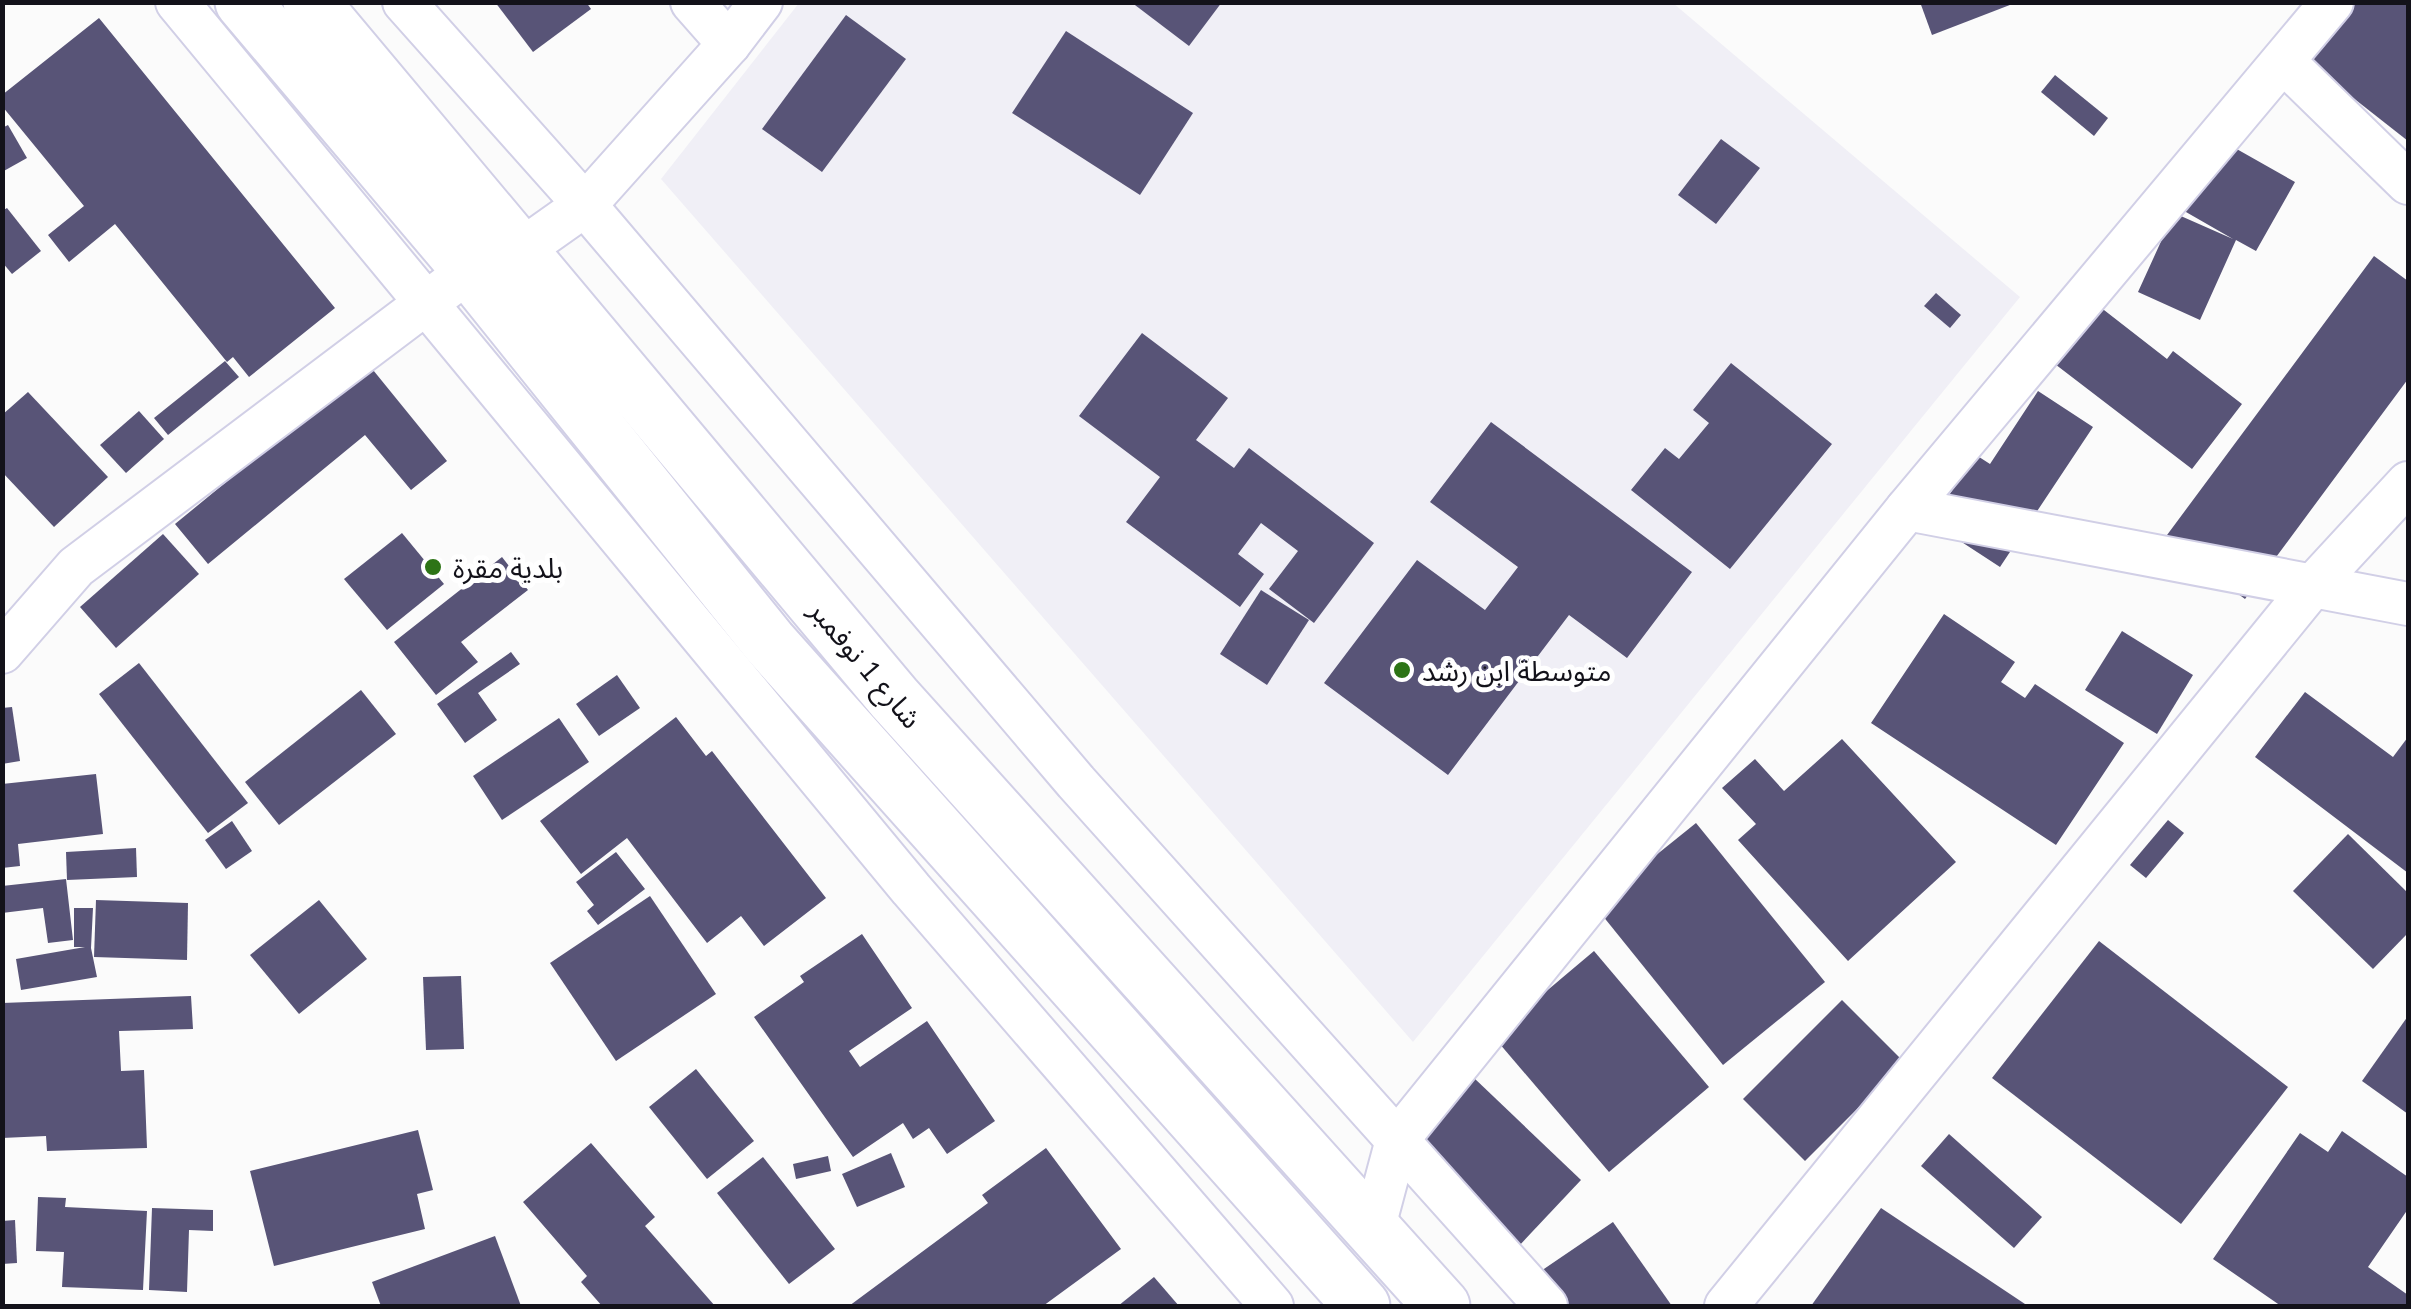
<svg xmlns="http://www.w3.org/2000/svg" width="2411" height="1309" font-family="Mulish,'Noto Sans Arabic',sans-serif">
<style>
.built{fill:#f0eff6}
.building{fill:#585477}
.lines{fill:none;stroke-linecap:round;stroke-linejoin:round}
.minor-casing{stroke:#d1cfe6;stroke-width:46}
.major-casing{stroke:#d1cfe6;stroke-width:59}
.minor{stroke:#fff;stroke-width:42}
.major{stroke:#fff;stroke-width:55}
.poi-dot{fill:#2d7416;stroke:#fff;stroke-width:4}
.labels{text-anchor:middle;dominant-baseline:central;stroke-width:10;stroke-linejoin:round;paint-order:stroke}
.poi-label{font-size:28px;fill:#13121a;stroke:#fff;text-anchor:start}
.street-label{font-size:28px;fill:#13121a;stroke:#fff}
</style>
<rect width="100%" height="100%" fill="#fbfbfb"/>
<path class="built" d="M799,3H1673L2020,297L1413,1042L661,179Z"/>
<g class="building">
<path d="M495,2H586L591,9L533,52Z"/>
<path d="M1131,2H1222L1189,46Z"/>
<path d="M1920,2H2015V3L1932,35Z"/>
<path d="M2336,2H2408V141L2296,53Z"/>
<path d="M846,15L906,59L822,172L762,129Z"/>
<path d="M99,18L335,308L249,377L233,357L227,362L115,224L69,262L48,235L84,206L2,106V95Z"/>
<path d="M1066,31L1193,113L1140,195L1012,113Z"/>
<path d="M2055,75L2108,118L2094,136L2041,92Z"/>
<path d="M8,125L27,158L2,172V128Z"/>
<path d="M1721,139L1760,168L1716,224L1678,195Z"/>
<path d="M2219,139L2295,182L2256,251L2236,240L2200,320L2138,292L2174,213L2233,239L2179,208Z"/>
<path d="M7,208L41,251L12,274L2,262V211Z"/>
<path d="M2374,256L2408,281V379L2245,599L2188,557L2147,562Z"/>
<path d="M1936,293L1961,315L1950,328L1924,306Z"/>
<path d="M2095,303L2167,359L2173,351L2242,404L2192,469L2051,361Z"/>
<path d="M1142,333L1228,398L1196,440L1234,468L1249,448L1374,543L1314,623L1269,589L1298,551L1261,523L1238,554L1264,574L1240,607L1126,522L1160,477L1079,416Z"/>
<path d="M225,361L239,377L168,435L154,418Z"/>
<path d="M1731,363L1832,444L1730,569L1631,490L1665,448L1679,459L1709,423L1693,410Z"/>
<path d="M369,365L447,461L411,490L365,435L208,564L175,524Z"/>
<path d="M2038,391L2093,427L2000,567L1931,522L1976,455L1990,464Z"/>
<path d="M28,392L108,477L54,527L2,472V415Z"/>
<path d="M139,411L164,439L126,473L100,445Z"/>
<path d="M1491,422L1692,572L1627,658L1569,615L1448,775L1324,683L1417,560L1485,610L1518,567L1430,502Z"/>
<path d="M402,533L444,584L387,630L344,579Z"/>
<path d="M163,534L199,574L116,648L80,607Z"/>
<path d="M502,557L528,590L461,642L478,662L436,695L394,642Z"/>
<path d="M1261,590L1309,620L1267,685L1220,654Z"/>
<path d="M1944,614L2015,662L2001,682L2025,698L2035,684L2124,743L2056,845L1871,723Z"/>
<path d="M2122,631L2193,675L2157,734L2085,690Z"/>
<path d="M511,652L520,664L478,693L497,720L465,743L437,704Z"/>
<path d="M139,663L248,803L208,833L99,694Z"/>
<path d="M617,675L640,708L599,736L576,704Z"/>
<path d="M361,690L396,734L279,825L245,782Z"/>
<path d="M2305,692L2393,757L2408,737V873L2255,757Z"/>
<path d="M12,707L20,761L2,764V708Z"/>
<path d="M676,717L706,756L712,751L826,898L764,946L741,916L707,943L627,838L581,874L540,821Z"/>
<path d="M559,718L589,762L502,820L473,776Z"/>
<path d="M1842,739L1956,862L1848,961L1738,840L1756,824L1722,788L1755,759L1784,791Z"/>
<path d="M96,774L103,834L18,844L20,866L2,868V784Z"/>
<path d="M2168,820L2184,833L2146,878L2130,865Z"/>
<path d="M232,821L252,851L226,869L205,840Z"/>
<path d="M1696,823L1825,982L1723,1065L1594,905Z"/>
<path d="M2348,834L2408,893V933L2373,969L2293,891Z"/>
<path d="M136,848L137,877L67,880L66,852Z"/>
<path d="M616,852L645,889L598,925L587,911L594,905L576,882Z"/>
<path d="M66,879L73,940L48,943L43,908L2,913V886Z"/>
<path d="M650,896L716,994L616,1061L550,963Z"/>
<path d="M96,900L188,903L187,960L94,957Z"/>
<path d="M319,900L367,959L299,1014L250,955Z"/>
<path d="M74,908H93L91,948L97,977L21,990L16,959L85,947H74Z"/>
<path d="M862,934L912,1008L849,1051L860,1067L927,1021L995,1121L947,1154L929,1128L913,1139L903,1123L853,1157L754,1017L804,982L800,976Z"/>
<path d="M2099,941L2288,1087L2181,1224L1992,1078Z"/>
<path d="M1594,951L1709,1087L1609,1172L1493,1036Z"/>
<path d="M461,976L464,1049L426,1050L423,977Z"/>
<path d="M191,996L193,1029L119,1031L121,1071L144,1070L147,1148L47,1151L46,1136L2,1138V1003Z"/>
<path d="M1842,1000L1904,1062L1805,1161L1743,1099Z"/>
<path d="M2408,1016V1114L2362,1081Z"/>
<path d="M696,1069L754,1141L707,1179L649,1107Z"/>
<path d="M1473,1077L1581,1180L1517,1248L1408,1145Z"/>
<path d="M418,1130L433,1190L417,1194L425,1229L274,1266L250,1171Z"/>
<path d="M2342,1131L2408,1177V1209L2368,1267L2408,1295V1306H2281L2213,1259L2300,1133L2328,1152Z"/>
<path d="M1949,1134L2042,1217L2014,1248L1921,1166Z"/>
<path d="M591,1143L655,1217L645,1226L715,1306H602L581,1282L587,1276L523,1202Z"/>
<path d="M1046,1148L1121,1249L1043,1306H849L988,1203L982,1195Z"/>
<path d="M891,1153L905,1187L857,1207L842,1174Z"/>
<path d="M828,1156L831,1171L796,1179L793,1164Z"/>
<path d="M763,1157L835,1249L789,1284L717,1193Z"/>
<path d="M38,1197L66,1198L65,1207L147,1211L143,1290L62,1287L64,1252L36,1251Z"/>
<path d="M152,1208L213,1210V1231L189,1230L187,1292L149,1290Z"/>
<path d="M1881,1208L2028,1306H1811Z"/>
<path d="M15,1220L17,1263L2,1264V1221Z"/>
<path d="M1613,1222L1672,1306H1561L1538,1273Z"/>
<path d="M495,1236L521,1306H381L372,1282Z"/>
<path d="M1154,1277L1179,1306H1118Z"/>
</g>
<g class="lines">
<defs>
<g id="minor">
<path d="M177,2L911,889L1272,1306"/>
<path d="M404,2L585,205L1076,782L1546,1306"/>
<path d="M692,2L729,44"/>
<path d="M2284,62L2408,183"/>
<path d="M1907,509L2408,604"/>
<path d="M2,652L76,567L470,270L520,251L585,205L729,44L761,2"/>
<path d="M1373,1230L1397,1140L1907,509L2332,2"/>
<path d="M1726,1306L2311,588L2408,483"/>
</g>
<g id="major">
<path d="M243,2L470,270L769,642L1362,1306"/>
<path d="M311,2L894,698L1442,1306"/>
</g>
</defs>
<use href="#minor" class="minor-casing"/>
<use href="#major" class="major-casing"/>
<use href="#minor" class="minor"/>
<use href="#major" class="major"/>
</g>
<g class="poi-dot">
<circle cx="433" cy="567" r="10"/>
<circle cx="1402" cy="670" r="10"/>
</g>
<g class="labels">
<g class="poi-label">
<text x="453" y="567">بلدية مقرة</text>
<text x="1422" y="670">متوسطة ابن رشد</text>
</g>
<g class="street-label">
<text transform="translate(866 664) rotate(50)">شارع 1 نوفمبر</text>
</g>
</g>
<rect width="2411" height="1309" fill="none" stroke="#13121a" stroke-width="10"/>
</svg>
